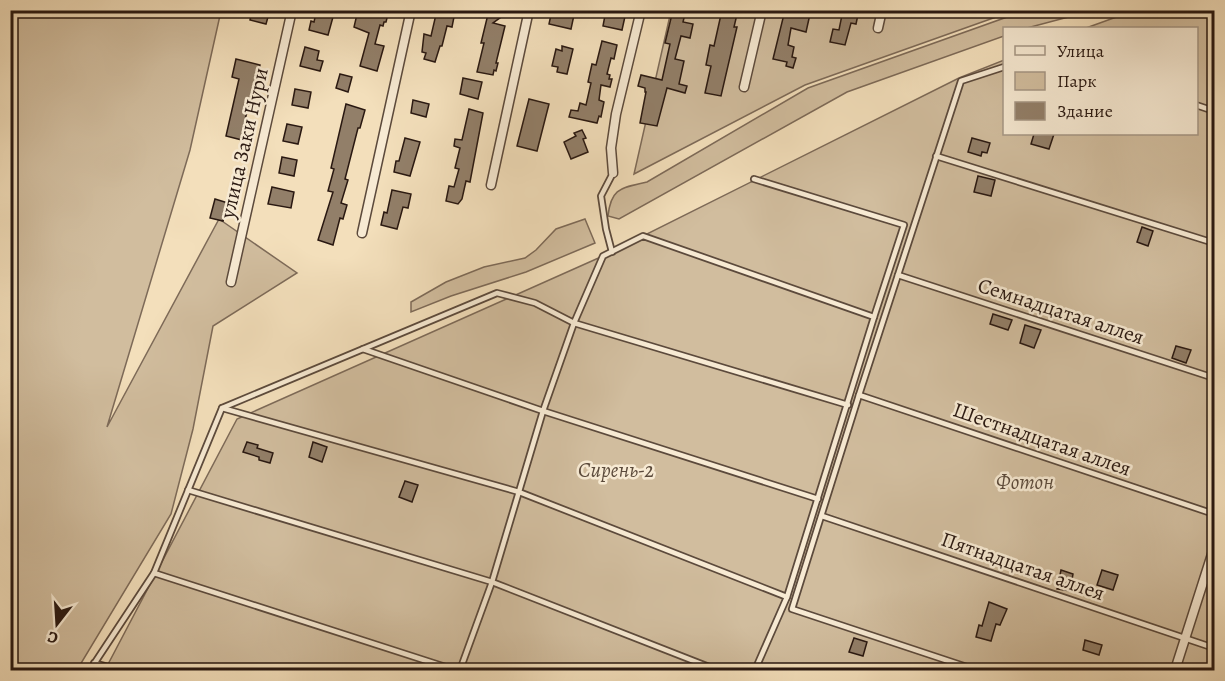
<svg xmlns="http://www.w3.org/2000/svg" width="1225" height="681" font-family="Alegreya,serif">
<style>
.green{fill:#d1bd9e;stroke:#7d6a58;stroke-width:1.5}
.building{fill:#927f69;stroke:#291811;stroke-width:1.5}
.lines{fill:none;stroke-linecap:round;stroke-linejoin:round}
.service-casing{stroke:#5c4a3c;stroke-width:8}
.minor-casing{stroke:#5c4a3c;stroke-width:11}
.service{stroke:#f7ead3;stroke-width:4.5}
.minor{stroke:#f7ead3;stroke-width:8}
.labels{text-anchor:middle;dominant-baseline:central;stroke-width:5;stroke-linejoin:round;paint-order:stroke}
.street-label{font-size:21px;fill:#291811;stroke:#f7ead3}
.park-label{font-size:21px;font-style:italic;fill:#5b4a3b;stroke:#f7ead3}
</style>
<rect width="100%" height="100%" fill="#f3dfbb"/>
<filter id="stains"><feTurbulence type="fractalNoise" baseFrequency=".00333" numOctaves="4"/><feColorMatrix values="0 0 0 0 .2 0 0 0 0 .09 0 0 0 0 .02 0 0 0 .5 -.17"/></filter>
<radialGradient id="worn" r=".72"><stop offset=".6" stop-color="#630" stop-opacity="0"/><stop offset="1" stop-color="#630" stop-opacity=".3"/></radialGradient>
<g class="green">
<path d="M10,11H221L190,150L107,427L219,219L297,273L213,326L193,429L171,514L77,670H11Z"/>
<path d="M671,11H1013L805,85L634,174Z"/>
<path d="M1024,11H1091L1027,28H1004V36L847,92L619,219L608,216C611,187 622,188 647,182L808,88Z"/>
<path d="M1133,11H1214V670H105L237,419L603,256L959,78L1004,60V134H1196V28H1086Z"/>
<path d="M585,219L595,243L526,272L451,296L411,312V302L446,282L484,267L525,258L536,250L556,229Z"/>
</g>
<g class="building">
<path d="M252,10H270L266,24L250,20Z"/>
<path d="M358,10H389L386,22H384L383,26L380,25L375,44L384,46L377,71L360,66L369,33L354,27Z"/>
<path d="M437,10L455,12L452,27L447,26L442,46H440L435,62L424,59L426,53L422,52L424,34L431,36Z"/>
<path d="M489,10H511L493,23L505,26L496,63H498L496,71L494,70L493,75L477,72L484,43H481Z"/>
<path d="M552,10H573L572,15H574L571,29L549,24Z"/>
<path d="M606,10L626,12L622,30L603,26Z"/>
<path d="M673,10H686L683,22L693,24L690,38L681,36L675,59L684,61L679,84L687,86L685,93L667,88L657,126L640,123L646,92H645V88L638,86L641,75L662,80L670,44L665,43Z"/>
<path d="M722,10H738L734,27H737L721,96L705,93L711,66L706,65L710,45L714,46Z"/>
<path d="M785,10L810,14L806,32L791,28L788,45L794,47L792,57L796,58L793,68L786,66L787,62L773,59Z"/>
<path d="M843,10H859L856,24L851,23L845,45L830,42L833,29L839,30Z"/>
<path d="M316,13L333,17L328,35L309,30L311,21L314,22Z"/>
<path d="M602,41L617,45L614,59L611,58L607,74L610,75L609,79H612L610,87L601,85L599,100L604,102L601,117L599,116L597,123L569,117L571,110L578,111L580,103L586,105L591,83L588,82L592,64L596,65Z"/>
<path d="M562,46L573,49L567,74L557,72L558,67L552,66L556,49L562,51Z"/>
<path d="M305,47L319,51L317,60L323,61L320,71L300,66Z"/>
<path d="M236,59L260,65L244,123L246,124L242,140L226,136L239,79L232,77Z"/>
<path d="M340,74L352,77L348,92L336,88Z"/>
<path d="M463,78L482,82L478,99L460,94Z"/>
<path d="M295,89L311,92L308,108L292,105Z"/>
<path d="M529,99L549,104L537,151L517,146Z"/>
<path d="M413,100L429,104L426,117L411,113Z"/>
<path d="M346,104L365,110L360,128H358L345,179L348,180L341,203L347,205L343,219L340,218L333,245L318,240L333,192L328,191L334,169L331,168Z"/>
<path d="M469,109L483,113L470,182L466,181L462,199L458,204L446,201L449,186L454,187L459,169L455,168L460,148L454,146L455,139L462,140Z"/>
<path d="M287,124L302,127L298,144L283,141Z"/>
<path d="M582,130L586,138L583,139L588,152L571,159L564,142L576,136L574,133Z"/>
<path d="M1034,134H1054L1049,149L1031,144Z"/>
<path d="M405,138L420,142L410,176L394,172L396,161H399Z"/>
<path d="M972,138L990,143L987,153L982,152L981,156L968,152Z"/>
<path d="M282,157L297,160L294,176L279,173Z"/>
<path d="M978,176L995,180L991,196L974,192Z"/>
<path d="M272,187L294,192L291,208L268,204Z"/>
<path d="M392,190L411,194L408,208L403,207L397,229L381,225L384,212L387,213Z"/>
<path d="M215,199L228,203L223,221L210,218Z"/>
<path d="M1142,227L1153,231L1148,246L1137,242Z"/>
<path d="M993,314L1012,320L1008,330L990,324Z"/>
<path d="M1025,325L1041,330L1034,348L1020,343Z"/>
<path d="M1176,346L1191,350L1186,363L1172,358Z"/>
<path d="M247,442L258,445L257,448L273,453L270,463L259,460V457L243,452Z"/>
<path d="M313,442L327,447L322,462L309,457Z"/>
<path d="M405,481L418,485L412,502L399,497Z"/>
<path d="M1061,570L1073,574L1070,591L1057,589Z"/>
<path d="M1102,570L1118,575L1113,590L1097,585Z"/>
<path d="M989,602L1007,609L1000,625L996,624L991,641L976,637L979,625L982,626Z"/>
<path d="M854,638L867,642L863,656L849,652Z"/>
<path d="M1085,640L1102,645L1099,655L1083,650Z"/>
</g>
<g class="lines">
<defs>
<g id="service">
<path d="M1196,105L1214,111"/>
<path d="M936,156L1214,243"/>
<path d="M754,179L904,225L874,317"/>
<path d="M612,252L606,229L601,196L613,173"/>
<path d="M898,275L1214,378"/>
<path d="M363,349L543,411L818,499"/>
<path d="M859,395L1214,514"/>
<path d="M222,408L519,492L787,597"/>
<path d="M188,490L492,582L717,670"/>
<path d="M822,516L1214,648"/>
<path d="M154,573L455,670"/>
<path d="M94,663L120,670"/>
<path d="M90,670L154,573L222,408L497,293L535,303L574,323L848,405"/>
<path d="M460,670L492,582L543,411L574,323L603,256L643,236L874,317L787,597L755,670"/>
<path d="M976,670L792,609L859,395L961,81L1004,67"/>
</g>
<g id="minor">
<path d="M878,28L882,10"/>
<path d="M744,87L762,10"/>
<path d="M613,173L611,148L616,114L641,10"/>
<path d="M491,185L529,10"/>
<path d="M362,233L411,10"/>
<path d="M231,282L292,10"/>
<path d="M1175,670L1214,548"/>
</g>
</defs>
<use href="#service" class="service-casing"/>
<use href="#minor" class="minor-casing"/>
<use href="#service" class="service"/>
<use href="#minor" class="minor"/>
</g>
<g class="labels">
<g class="street-label">
<text transform="translate(244 143) rotate(-77)">улица Заки Нури</text>
<text transform="translate(1061 311) rotate(18)">Семнадцатая аллея</text>
<text transform="translate(1042 439) rotate(19)">Шестнадцатая аллея</text>
<text transform="translate(1023 566) rotate(19)">Пятнадцатая аллея</text>
</g>
<g class="park-label">
<text x="616" y="470">Сирень-2</text>
<text x="1025" y="482">Фотон</text>
</g>
</g>
<rect width="1225" height="681" fill="none" stroke="#f3dfbb" stroke-width="36"/>
<rect x="12" y="12" width="1201" height="657" fill="none" stroke="#291811" stroke-width="3"/>
<rect x="18" y="18" width="1189" height="645" fill="none" stroke="#291811" stroke-width="1.5"/>
<rect x="1003" y="27" width="195" height="108" fill="#f7ead3" stroke="#a59685" stroke-width="1.5"/>
<rect x="1015" y="46" width="30" height="9" fill="#f7ead3" stroke="#a59685" stroke-width="1.5"/>
<text x="1057" y="57" font-size="18" fill="#291811">Улица</text>
<rect x="1015" y="72" width="30" height="18" fill="#d1bd9e" stroke="#a59685" stroke-width="1.5"/>
<text x="1057" y="87" font-size="18" fill="#291811">Парк</text>
<rect x="1015" y="102" width="30" height="18" fill="#927f69" stroke="#a59685" stroke-width="1.5"/>
<text x="1057" y="117" font-size="18" fill="#291811">Здание</text>
<g transform="translate(57 624) rotate(197)" stroke="#f7ead3" stroke-width="4.5" paint-order="stroke">
<path d="M0-4.5L10 22L0 15L-10 22Z" fill="#291811"/>
<text y="-9" font-size="16" font-weight="bold" text-anchor="middle" fill="#291811">С</text>
</g>
<rect width="100%" height="100%" filter="url(#stains)"/>
<rect width="100%" height="100%" fill="url(#worn)"/>
</svg>
